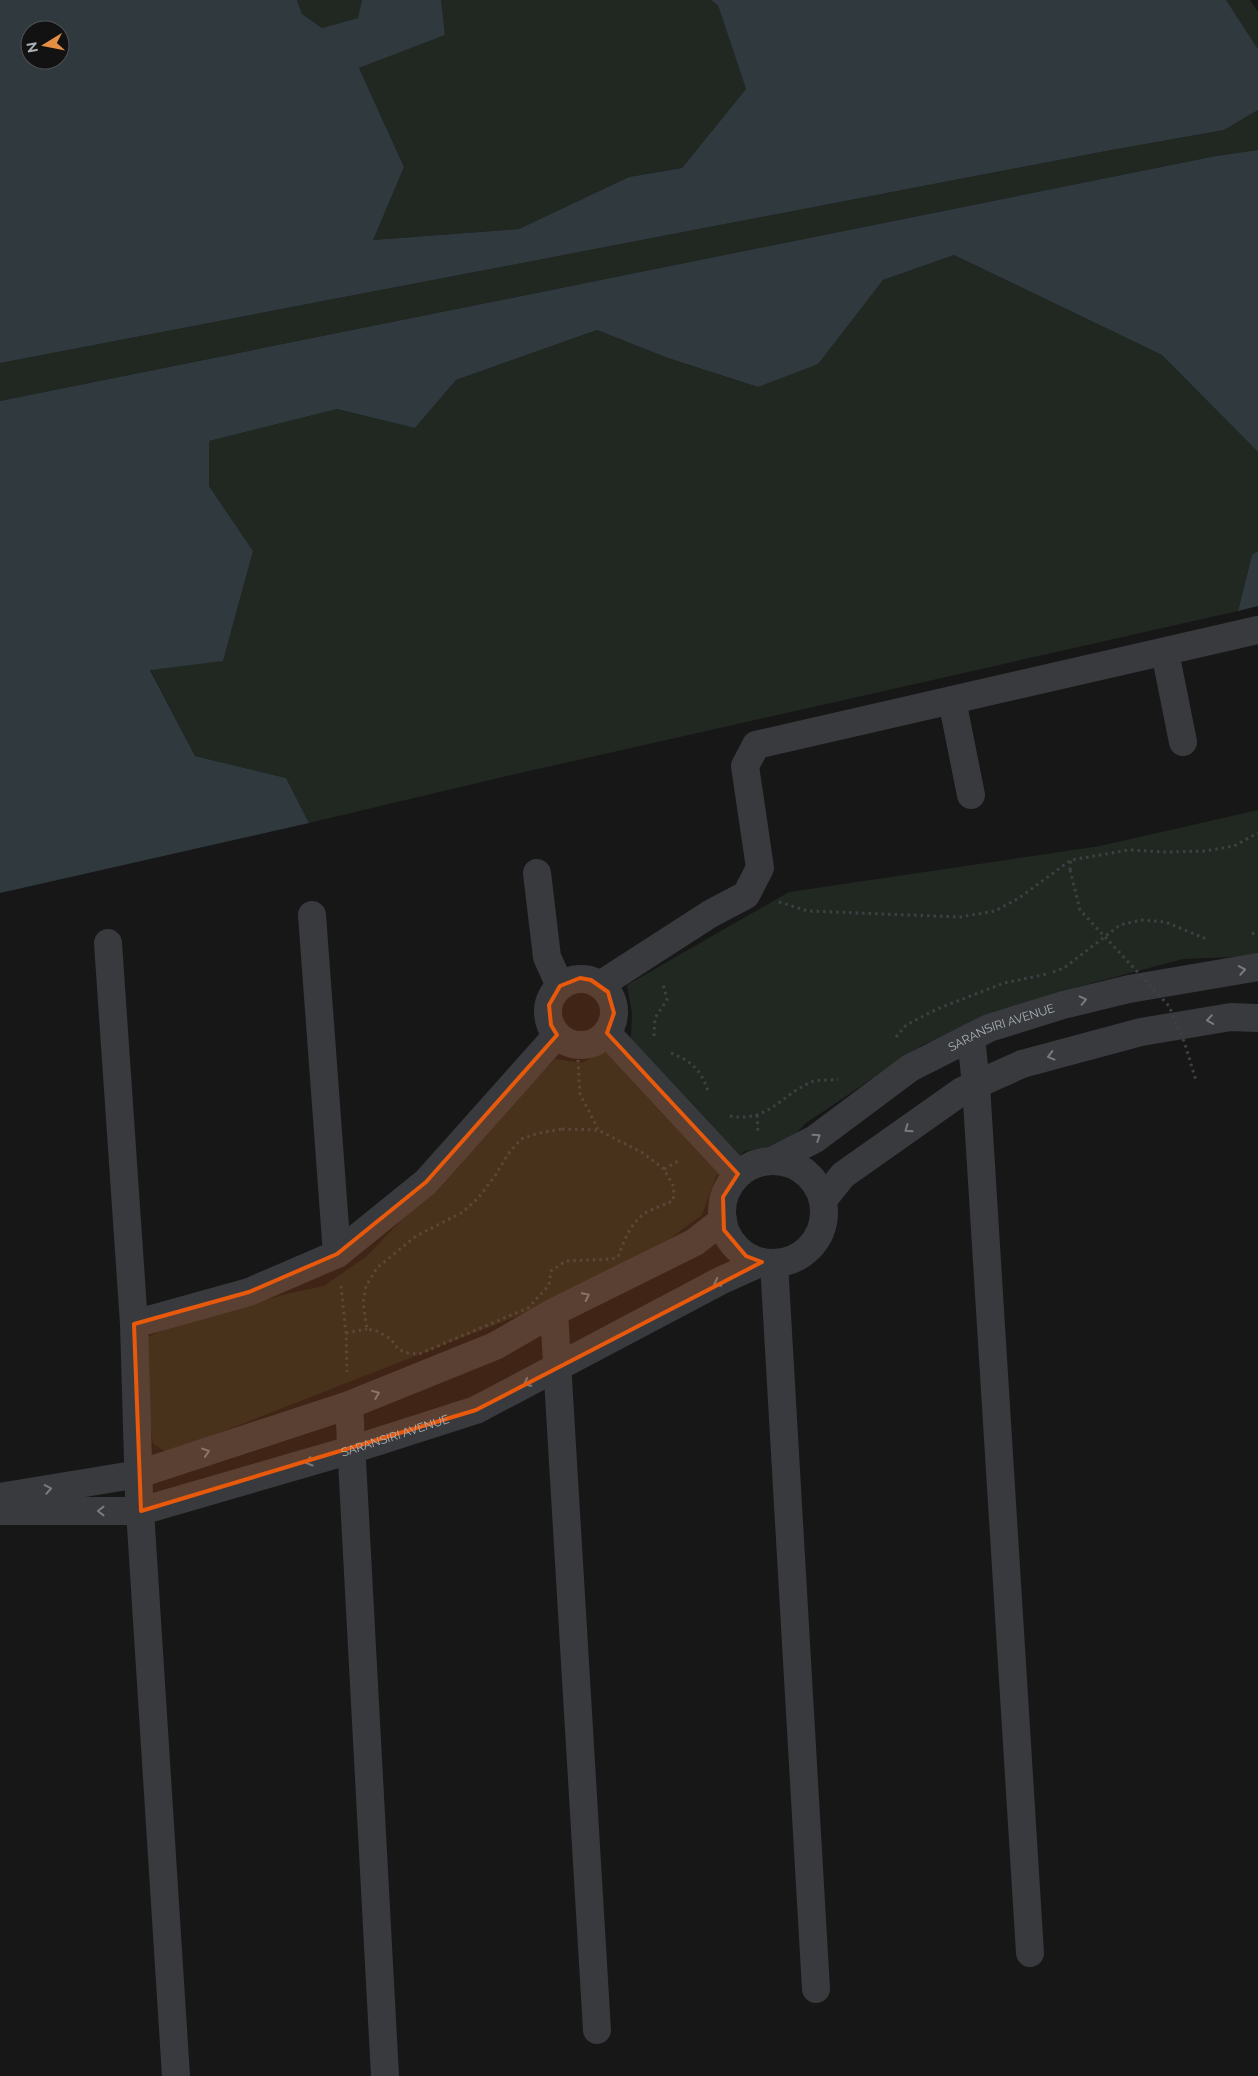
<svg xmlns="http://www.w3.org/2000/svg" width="1258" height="2076" font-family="Raleway,sans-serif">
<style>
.green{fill:#212821}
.water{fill:#303a3e;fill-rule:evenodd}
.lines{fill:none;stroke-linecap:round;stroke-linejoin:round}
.path{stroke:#3e4144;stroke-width:3;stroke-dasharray:2.5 4;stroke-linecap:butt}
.minor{stroke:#383a3d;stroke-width:28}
.path-bridge{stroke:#3e4144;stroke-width:3;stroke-dasharray:2.5 4;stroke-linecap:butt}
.oneway{stroke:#777b80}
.marked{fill:#e8590c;fill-opacity:0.2;stroke:#e8590c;stroke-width:4;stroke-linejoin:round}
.labels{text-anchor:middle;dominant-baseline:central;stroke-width:4;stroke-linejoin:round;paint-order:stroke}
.street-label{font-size:12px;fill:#aab1b7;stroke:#121213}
</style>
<rect width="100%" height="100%" fill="#171718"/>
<g class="green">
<path d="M297,0H363L359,18L322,28L302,14Z"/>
<path d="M441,0H711L718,4L746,89L682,168L629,177L519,229L372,240L404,167L359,68L445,35Z"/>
<path d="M1226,0H1250L1258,12V49Z"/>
<path d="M1258,110V150L1216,156L0,401V363L1106,151L1224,130Z"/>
<path d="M954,255L1162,355L1258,452V551L1252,555L1238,611L520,773L309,823L286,778L195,756L150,669L223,661L253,551L209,486V441L337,409L415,428L456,380L597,330L668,358L758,387L818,363L883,280Z"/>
<path d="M1258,810V956L1183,959L1051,994L922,1045L806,1123L786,1144L745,1151L716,1177L702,1215L653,1251L556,1301L168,1453L153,1444L141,1356V1339L182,1323L286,1294L324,1286L367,1256L555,1059L582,1063L631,1037L632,1013L627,985L789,892L1100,846Z"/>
</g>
<g class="water">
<path d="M0,0H297L302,14L322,28L358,18L362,0H441L445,35L359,68L404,167L373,240L519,229L629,177L682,168L746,89L718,5L711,0H1226L1258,49V110L1224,130L1106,151L0,363ZM30,30H60V60H30Z"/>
<path d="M1258,150V452L1162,355L954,255L883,280L818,364L758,387L668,358L597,330L456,380L415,428L337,409L209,441V486L253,551L223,661L150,670L195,756L286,778L309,823L0,893V401L1216,156Z"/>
<path d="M1258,551V606L1238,611L1252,555Z"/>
</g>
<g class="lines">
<g class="path">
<path d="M1070,870L1071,860"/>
<path d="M779,902L808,911L960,917L995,911L1019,898L1071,860L1129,850L1166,852L1205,851L1234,846L1258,833"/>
<path d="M1252,934L1258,931"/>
<path d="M1053,972L1064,968L1120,925L1141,920L1165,922L1209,940"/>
<path d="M654,1036L655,1018L667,1000L663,984"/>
<path d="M896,1037L906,1025L937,1009L1004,983L1047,974"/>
<path d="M671,1053C694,1062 702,1072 709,1094"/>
<path d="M578,1060L580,1094L598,1129"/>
<path d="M757,1115L758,1132"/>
<path d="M730,1116C767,1123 780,1096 811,1082C819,1079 830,1081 838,1079"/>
<path d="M562,1129L598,1130L643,1153L664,1169L674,1187L673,1201C665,1204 658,1207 651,1210C632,1218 625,1239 618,1257L612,1259L566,1261L551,1271L549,1285L528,1308L419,1354L408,1353L398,1349L391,1339L377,1331L367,1329L363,1302L366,1286L377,1268L416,1236L463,1212L479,1197L495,1176L508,1154L521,1139L539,1133Z"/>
<path d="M664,1169L680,1160"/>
<path d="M341,1286L346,1333L347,1372"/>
<path d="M346,1333L367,1329"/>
</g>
<g class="minor">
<path d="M1165,652L1183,742"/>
<path d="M952,700L971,795"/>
<path d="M537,873L547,957L560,986"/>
<path d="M312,915L337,1254"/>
<path d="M108,943L134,1324L139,1495L176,2076"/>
<circle cx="581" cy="1012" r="33"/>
<path d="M600,985L710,914L746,895L760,868L745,766L756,745L1258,630"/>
<path d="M607,1033L738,1174"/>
<path d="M971,1037L976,1085L1030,1953"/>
<path id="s1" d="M774,1160L815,1139L910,1068L989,1028L1063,1005L1129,989L1258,967"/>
<circle cx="773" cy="1212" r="51"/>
<path d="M823,1200L843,1175L962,1091L1022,1064L1141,1032L1231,1017L1258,1018"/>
<path d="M774,1263L816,1989"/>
<path d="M554,1312L597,2030"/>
<path d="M134,1324L249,1292L337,1254L426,1182L557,1035"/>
<path d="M349,1405L385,2076"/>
<path d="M0,1497L139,1474L349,1405L495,1346L554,1312L695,1242L723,1220"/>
<path id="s2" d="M0,1511H141L351,1450L476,1410L720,1281L762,1262"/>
</g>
<path class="path-bridge" d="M1070,870L1080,910L1169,1006L1185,1044L1196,1081"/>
</g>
<defs><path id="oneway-chevron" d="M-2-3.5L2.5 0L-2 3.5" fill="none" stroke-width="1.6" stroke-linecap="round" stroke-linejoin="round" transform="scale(1.25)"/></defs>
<g class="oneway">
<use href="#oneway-chevron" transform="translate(1242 970) rotate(-10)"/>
<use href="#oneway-chevron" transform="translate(1083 1000) rotate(-13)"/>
<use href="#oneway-chevron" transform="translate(1210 1020) rotate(171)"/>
<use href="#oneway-chevron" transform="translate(1051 1056) rotate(165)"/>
<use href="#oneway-chevron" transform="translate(908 1129) rotate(145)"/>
<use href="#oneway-chevron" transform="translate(817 1137) rotate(-34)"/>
<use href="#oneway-chevron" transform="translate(717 1283) rotate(153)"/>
<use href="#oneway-chevron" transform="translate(586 1296) rotate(-26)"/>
<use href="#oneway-chevron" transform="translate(527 1383) rotate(152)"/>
<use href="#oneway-chevron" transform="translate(376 1394) rotate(-22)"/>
<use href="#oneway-chevron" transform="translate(206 1452) rotate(-18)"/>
<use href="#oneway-chevron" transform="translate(309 1462) rotate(164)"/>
<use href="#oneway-chevron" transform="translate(48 1489) rotate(-10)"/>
<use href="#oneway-chevron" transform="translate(101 1511) rotate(180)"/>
</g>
<path class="marked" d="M580,978L591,980L608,992L614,1013L607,1033L738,1174L723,1197L724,1230L746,1256L762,1262L476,1410L141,1511L134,1324L249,1292L337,1254L426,1182L557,1035L551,1025L549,1005L560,986Z"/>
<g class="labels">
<g class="street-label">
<text stroke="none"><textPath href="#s1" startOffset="265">SARANSIRI AVENUE</textPath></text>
<text stroke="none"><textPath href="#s2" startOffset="406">SARANSIRI AVENUE</textPath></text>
</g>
</g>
<g transform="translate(45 45) rotate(260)"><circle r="24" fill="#121213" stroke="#4f5255"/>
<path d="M0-4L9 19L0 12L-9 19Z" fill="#e58f42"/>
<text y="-8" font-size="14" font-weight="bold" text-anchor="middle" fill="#aab1b7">N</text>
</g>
</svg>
